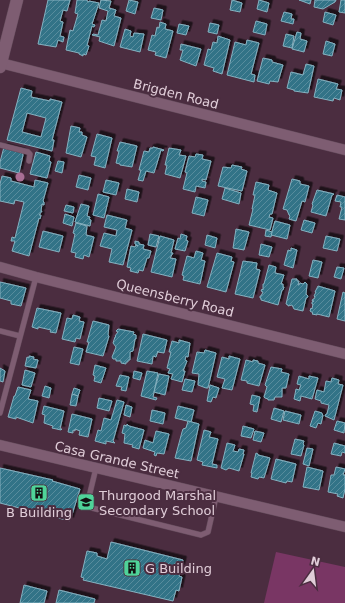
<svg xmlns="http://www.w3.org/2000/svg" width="345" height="603" font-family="'DejaVu Sans',sans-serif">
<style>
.green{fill:#793664}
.building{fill:url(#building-hatch);stroke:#85b2c1;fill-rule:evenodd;filter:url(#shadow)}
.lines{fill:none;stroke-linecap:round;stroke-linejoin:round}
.service-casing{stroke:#654c5c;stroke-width:6}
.minor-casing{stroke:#654c5c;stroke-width:11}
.tertiary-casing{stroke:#654c5c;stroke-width:13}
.service{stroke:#7e5d72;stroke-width:5}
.minor{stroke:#7e5d72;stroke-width:10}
.tertiary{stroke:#7e5d72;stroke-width:12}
.tree{fill:#aa6e95}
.labels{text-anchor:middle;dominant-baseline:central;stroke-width:4;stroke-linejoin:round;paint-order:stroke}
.street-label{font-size:13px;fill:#e0cdd8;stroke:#4b2d40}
.poi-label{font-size:13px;fill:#e0cdd8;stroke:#4b2d40;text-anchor:start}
</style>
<defs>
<pattern id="building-hatch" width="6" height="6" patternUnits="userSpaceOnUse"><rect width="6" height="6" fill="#317387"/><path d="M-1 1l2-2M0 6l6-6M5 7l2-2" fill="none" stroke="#588c9d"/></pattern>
<filter id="shadow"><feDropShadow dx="3.5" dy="-3.5" stdDeviation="0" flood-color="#0009"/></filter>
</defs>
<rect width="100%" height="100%" fill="#4b2d40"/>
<path class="green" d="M276,552L345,567V603H264Z"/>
<g class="building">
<path d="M48,0H70L67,11L63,10L60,21L63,22L60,36L64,37L63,42L58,40L56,47L38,44Z"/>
<path d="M77,0H87V1L89,2V1L99,3L92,24L95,25L94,27L92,26L87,45L89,46L86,55L83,54V56L79,54V53L66,50L70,30L73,31L78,14L75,13Z"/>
<path d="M101,0L111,1L109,8L116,10L114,16L121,18L114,46L99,41L100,37L92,35L93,34L98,35L102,20L106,21L108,11L99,8Z"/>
<path d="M129,0L138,2L135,14L126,11Z"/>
<path d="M232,0L242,3L240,12L230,10Z"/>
<path d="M259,0L269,3L267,12L257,9Z"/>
<path d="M299,0H311L310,4Z"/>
<path d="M315,0H336L335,2L323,9L314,7Z"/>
<path d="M341,0H345V13L339,12Z"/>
<path d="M154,8L163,10L161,20L151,18Z"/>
<path d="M284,12L292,14L291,19H294L293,24L281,21Z"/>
<path d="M325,12L336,15L333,25L323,22Z"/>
<path d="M256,21L267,24L265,35L253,32Z"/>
<path d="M160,22L166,24L165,29L173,31L166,58L155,55L156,52L148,50L152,35L155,36L157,27L159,28Z"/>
<path d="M210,23L219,25L217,34L208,32Z"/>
<path d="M179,24L189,26L186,35L177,33Z"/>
<path d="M125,29L131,31L130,36L133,37L134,33L144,34L140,52L120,47Z"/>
<path d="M297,32L301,33L300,39L307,41L304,52L292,49Z"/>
<path d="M286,34L294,36L292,48L283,46Z"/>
<path d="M218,36L230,40L222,74L213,71L214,68L204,65L208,49L211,50L213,42L217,43Z"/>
<path d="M247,40L259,43L251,74L255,75L254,82L227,75L235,42L246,45Z"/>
<path d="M326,41L335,44L332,56L323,54Z"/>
<path d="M181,44L201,49L196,66L180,60L183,50H180Z"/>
<path d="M263,58L272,60V62L283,65L278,82L270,81L269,84L257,81Z"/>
<path d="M306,64L314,66L308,93L294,91V90L287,88L291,72L303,75Z"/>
<path d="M318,79L338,84L336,89L342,90L340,100L334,98L333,101L314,97Z"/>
<path d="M21,88L32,91L31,97L50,101V99L62,102L52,140H54L52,151L7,140ZM27,113L46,118L41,137L22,132Z"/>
<path d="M71,126L80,128L79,132H82V135L87,137L81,157L66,153Z"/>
<path d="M97,134L112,138L105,168L94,165L96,157L91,156Z"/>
<path d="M120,142L137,146L132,167L120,165V164L116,163L119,151H117Z"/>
<path d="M4,147L22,152L23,155L19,173L0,168V162Z"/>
<path d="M153,147L164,150L163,151L161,150L154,173L146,171L143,181L138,180L141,170H139L144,151L149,152L150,148H153Z"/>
<path d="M169,148L181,150L179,155L186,156L180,178L165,174L167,165H165Z"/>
<path d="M36,152L50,156L49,161L51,162L47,178L30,174Z"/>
<path d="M196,154L203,155L202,159L211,161L206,180L202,179V181L206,182L205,188L196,186L195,192L183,189L187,173L185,172L189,156L195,157Z"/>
<path d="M58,161L64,162L62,173L55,171Z"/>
<path d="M232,165L242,167L241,169L247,171L242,191L218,186L223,167L231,168Z"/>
<path d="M79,175L91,178L88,190L76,187Z"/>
<path d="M2,176L11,178V181L34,187L35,180L48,183L43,201L44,202V205L42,204L41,211H42L39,215H41L40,219L39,218L29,256L12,251L15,241H11L12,237L15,238L24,202L15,200L14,204L0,201V184Z"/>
<path d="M292,179L300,181V184L309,186L305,202L302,201L296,221L289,219L290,216L289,215L287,210L283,209Z"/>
<path d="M106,180L119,183L116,195L103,192Z"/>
<path d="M256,182L269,185L268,190L277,193L272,214H270L269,217L273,218L270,230L249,225L253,209H252L255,195H253Z"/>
<path d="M225,188L241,193L239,204L222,199Z"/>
<path d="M127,189L139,192L137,202L125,199Z"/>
<path d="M317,190L334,194L333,195H332L326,216L311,212L313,205L312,204Z"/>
<path d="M98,194L109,197L104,218L93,215Z"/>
<path d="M337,195L345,197V220L339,219L342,207H340L341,202L335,201Z"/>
<path d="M196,197L208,200L204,216L192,213Z"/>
<path d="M81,204L89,206L87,216L90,217L89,219L91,220L90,226L75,222Z"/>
<path d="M66,205L74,207L73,213L64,211Z"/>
<path d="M65,214L74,217L72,226L63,223Z"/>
<path d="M107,215L127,220L125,228L132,230L123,265L109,262L112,249L100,246L104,233L116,236L117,230L104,227Z"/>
<path d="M304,220L315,223L312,233L301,230Z"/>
<path d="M275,221L290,225L287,239L271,235Z"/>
<path d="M76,223L87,226L86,235L94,237L89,257L84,255L83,259L75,257L76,253L71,252L75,234L73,233Z"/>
<path d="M236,229L249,232L244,250L233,248Z"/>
<path d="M266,230L272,232L271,237L265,236Z"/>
<path d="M43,231L63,236L59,252L39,247Z"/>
<path d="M150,234L159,236L156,247L148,245Z"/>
<path d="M181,234L187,236L186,240L188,241L185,251L175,249L178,238L180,239Z"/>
<path d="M207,235L217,238L215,248L205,245Z"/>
<path d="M160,236L174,240L171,253H173L170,258L176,259L172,277L151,272Z"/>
<path d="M326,236L340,239L337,251L323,248Z"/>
<path d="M135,241L139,242V244L144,245L143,249L151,251L149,258H147L143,271L139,270L138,273L130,271L131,268L127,267L131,246L135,247L136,245L138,246L135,244Z"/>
<path d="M261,244L272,247L269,257L259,255Z"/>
<path d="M291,248L297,250L293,268L284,265L288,250L291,251Z"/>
<path d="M196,251L203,253L201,260L205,261L200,284L183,280L184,276L182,275L187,256L194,258Z"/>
<path d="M217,253L232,257L231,261L234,262L226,292L207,287Z"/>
<path d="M313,260L322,262L318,278L309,276Z"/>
<path d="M243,261L257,263L256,269L260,270L253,298L235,294Z"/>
<path d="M269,265L276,267L275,273L284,275L281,284H283V287H284L283,290H282L278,305L261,300V298H260V296H261L263,292L261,291L262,289L263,290V284H264Z"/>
<path d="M337,267L344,268L341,279L334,277Z"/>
<path d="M292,279H297V281H299L298,285H299L300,283L303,284L305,282L307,284L306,294L308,296L307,298H306L303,311L294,309L292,305L288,306V305L286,304Z"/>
<path d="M0,282L26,288L21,306L11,304V301L0,298Z"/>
<path d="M318,286L335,291L329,317L317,314V315L312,314L313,313L310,311L311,308L312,309L313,304H312V302L314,301H312L313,299H314L315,297L314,296L316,292H315Z"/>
<path d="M343,292L345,293V321L337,319Z"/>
<path d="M37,308L61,313L56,333L50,332L51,330L38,327V329L32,327Z"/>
<path d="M73,315L80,317L79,321L84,322L80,339L76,338L75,342L62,339L67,318L72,319Z"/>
<path d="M93,321L109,325L108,335L109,336L103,356L86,352L89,342H87Z"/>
<path d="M118,329L134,332L133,334L136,335V339H135L133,351L130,352V360H128V362H126V364L121,363V361H116V359H113L112,357L116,347L113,343L115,337H116L115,336L118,332L116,331Z"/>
<path d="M143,334L167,340L164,353L158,352V351L156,357L153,356L152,364L137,361Z"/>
<path d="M179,340L190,343L188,357L186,356L185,360L187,361L183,371H185L182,382L171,379L173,374L168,373L170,369L167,368L171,352H169L172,341L179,343Z"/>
<path d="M74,347L83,349L79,365L70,363Z"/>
<path d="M205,350L216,353L208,388H206L198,385L199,374L192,373L197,352L204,353Z"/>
<path d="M29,356L34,357L33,359L38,360L36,368L25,366L27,357L29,358Z"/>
<path d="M229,356L240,359L232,390L222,388L225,379L217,377L222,357L229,359Z"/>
<path d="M246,360L253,362V360L258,361V363L265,365L259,386L247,383V381L241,380Z"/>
<path d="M95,365L106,368L101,383L94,381L95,376L93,375Z"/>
<path d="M271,367L282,369L281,372L289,374L286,388H282V397H275L274,400H268V399L265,398L264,397L267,387L265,385Z"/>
<path d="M0,368L5,371L3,382L0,381Z"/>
<path d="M25,370L35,373L31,387L22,385Z"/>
<path d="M134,371L142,373L140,380L133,378Z"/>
<path d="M147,371L158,373L153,397L157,398L156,400L141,396Z"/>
<path d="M159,374L169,376L165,395L154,392Z"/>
<path d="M120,375L129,377L126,391L121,390L122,387L116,386Z"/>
<path d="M299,376L309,379V376L318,378L312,399L301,396L300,401L294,399L296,389L299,390L301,385L297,384Z"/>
<path d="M332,378L339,380L338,384L343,385L334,420L325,416L326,414H327L329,405L321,403V401L315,399L317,390L324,392L326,381L331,382Z"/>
<path d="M185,379L195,381L192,392L182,390Z"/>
<path d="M210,385L219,388L216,398L213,397L211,402L207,401Z"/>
<path d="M45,386L51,388L49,398L42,396Z"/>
<path d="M18,387L31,390L28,399L38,401L33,423L16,417V419L8,417L14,396H15Z"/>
<path d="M74,388L80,390L78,396L72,394Z"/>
<path d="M72,394L78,396L76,406L70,405Z"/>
<path d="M252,395L260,397L257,412L253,411L254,405L250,404Z"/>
<path d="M99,398L112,401L109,411L97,408Z"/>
<path d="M117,400L124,402L113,441L115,443L106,441V444L95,441L98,430L101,431L104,418L111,420Z"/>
<path d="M126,405L132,407L130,417L124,415Z"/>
<path d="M44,406L64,411L60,429H62L61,430L52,428L53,426L44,423L45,415L42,414Z"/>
<path d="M178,406L194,410L191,422L175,418Z"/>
<path d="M274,408L284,411L281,422L271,419Z"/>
<path d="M152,410L165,413L163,424L150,421Z"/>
<path d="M285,411L301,415L299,424L283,420Z"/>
<path d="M315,411L322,413V414L323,415L321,424L318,423L316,428L310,426Z"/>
<path d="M72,414L92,419L88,437L79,435L80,431L75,429V431L73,430V433L68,432Z"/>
<path d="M188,421L199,424L191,461L175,458L182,432L183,429L186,428Z"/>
<path d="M337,421L345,423L344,433L334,430Z"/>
<path d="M127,424L129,426L144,430L139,449L132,447L133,445L124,443L125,434L122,433L124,425L127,426Z"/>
<path d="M243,426L254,429L251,438L241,436Z"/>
<path d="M204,430L211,432L209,437L218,439L212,464L217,465V468L202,465L203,462L197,460Z"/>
<path d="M156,431L169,434L164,454L157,453L156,456L154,455L155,452L143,448L145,440L153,443Z"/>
<path d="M255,431L264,433L261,442L253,440Z"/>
<path d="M295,439L304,441L303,444L304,445L301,456L291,454Z"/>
<path d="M227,443L235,445L233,451L238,452L239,449L244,450L243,454H244L239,471L229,468L226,470L221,468Z"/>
<path d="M334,443L345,446V453L342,452L341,456L331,454Z"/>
<path d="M307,448L313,449L309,466L303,464Z"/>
<path d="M256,453L258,454V455L270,458L264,478L259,477L258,479L251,477L252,473H251Z"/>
<path d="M276,459L296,464L292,482L287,481L286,483L271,479Z"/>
<path d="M307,467L323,471L319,490L303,487Z"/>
<path d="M336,467L345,469L343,475H345V489L343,498L337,496L338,494L328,492L331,475H334Z"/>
<path d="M0,468L53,480L52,481L80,489L70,521L0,503Z"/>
<path d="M111,542L183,560L179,576L182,577L179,591L176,590L173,601L83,580L84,578L81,577L87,551L97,553V556L107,559Z"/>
<path d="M24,585L47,591L44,603H20Z"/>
<path d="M59,590L95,599L94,603H56Z"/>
</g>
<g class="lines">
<defs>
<g id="service">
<path d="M0,145L28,152L30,154L29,161"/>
<path d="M0,331L20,336"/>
<path d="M0,413L36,277"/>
<path d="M96,468L88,501L92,508L201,535L208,532L216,497"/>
</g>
<g id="minor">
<path d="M1,63L345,150"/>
<path d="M0,267L36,277L345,354"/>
<path d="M0,445L345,527"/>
</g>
<path id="tertiary" d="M0,67L17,0"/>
</defs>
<use href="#service" class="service-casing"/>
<use href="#minor" class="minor-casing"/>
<use href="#tertiary" class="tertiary-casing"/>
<use href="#service" class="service"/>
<use href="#minor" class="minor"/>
<use href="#tertiary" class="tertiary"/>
</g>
<circle class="tree" cx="20" cy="177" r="4.5"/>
<defs>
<symbol id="building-square" viewBox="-11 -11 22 22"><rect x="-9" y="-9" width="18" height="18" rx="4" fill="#4fd399" stroke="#4b2d40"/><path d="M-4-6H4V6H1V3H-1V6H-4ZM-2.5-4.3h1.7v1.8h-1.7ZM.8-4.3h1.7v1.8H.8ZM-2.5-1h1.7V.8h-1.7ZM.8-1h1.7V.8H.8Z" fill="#111"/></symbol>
<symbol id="school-square" viewBox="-11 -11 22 22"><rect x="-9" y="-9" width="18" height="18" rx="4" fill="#4fd399" stroke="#4b2d40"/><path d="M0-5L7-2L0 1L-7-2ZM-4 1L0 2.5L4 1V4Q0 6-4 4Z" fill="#111"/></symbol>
</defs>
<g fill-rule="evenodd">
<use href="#building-square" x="29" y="483" width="20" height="20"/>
<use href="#school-square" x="76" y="492" width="20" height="20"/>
<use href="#building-square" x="122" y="558" width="20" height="20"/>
</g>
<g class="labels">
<g class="street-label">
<text transform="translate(176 94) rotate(14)">Brigden Road</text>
<text transform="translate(175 298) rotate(14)">Queensberry Road</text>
<text transform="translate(117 460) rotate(13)">Casa Grande Street</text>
</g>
<g class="poi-label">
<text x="99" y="495">Thurgood Marshal<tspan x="99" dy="15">Secondary School</tspan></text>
<text x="39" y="512" text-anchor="middle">B Building</text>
<text x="145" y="568">G Building</text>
</g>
</g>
<g transform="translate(313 571) rotate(14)" stroke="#4b2d40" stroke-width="3" paint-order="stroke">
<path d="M0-3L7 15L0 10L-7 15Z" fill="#e0cdd8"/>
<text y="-6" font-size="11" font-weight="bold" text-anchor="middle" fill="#e0cdd8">N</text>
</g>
</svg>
